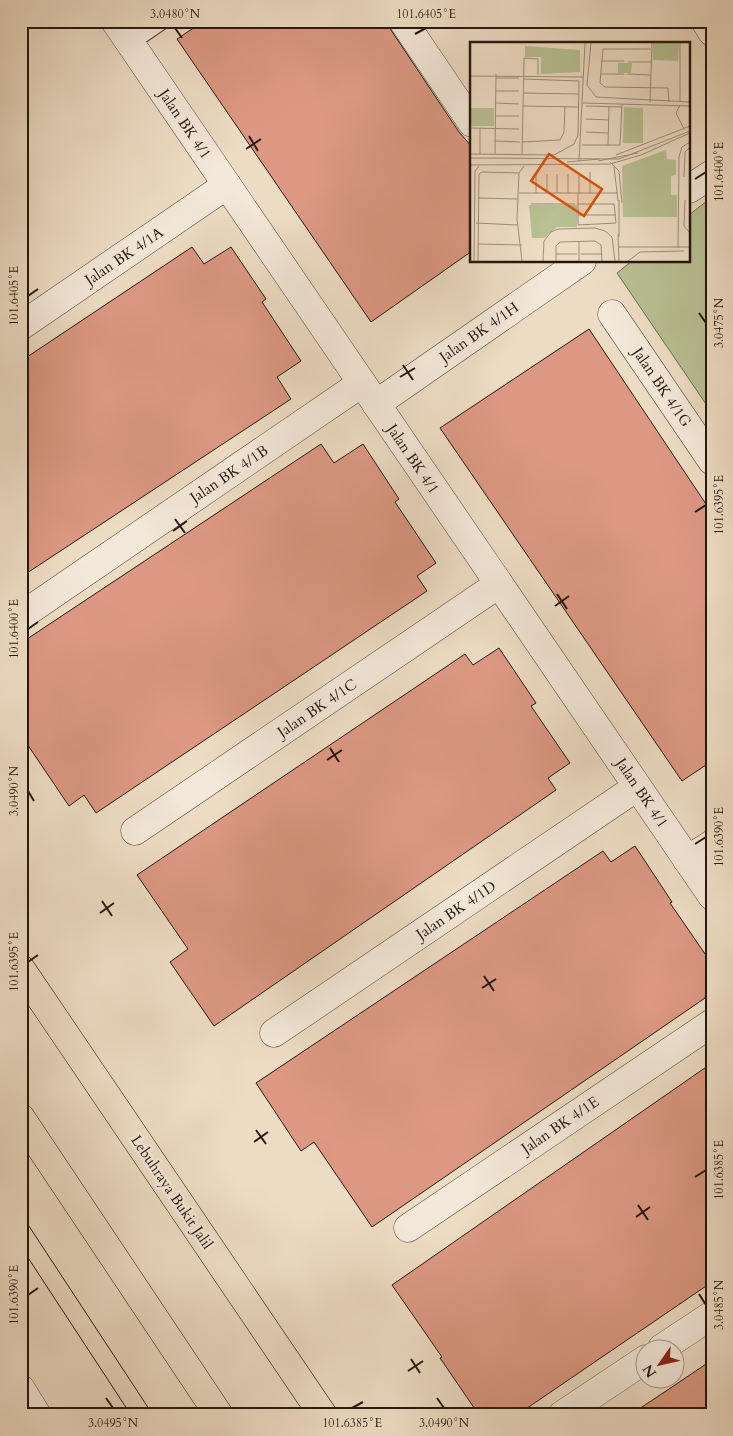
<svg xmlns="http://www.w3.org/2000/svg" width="733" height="1436" font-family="Cardo,serif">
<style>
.green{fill:#b8c094;stroke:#6e6c51}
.building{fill:#dc9883;stroke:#25180e}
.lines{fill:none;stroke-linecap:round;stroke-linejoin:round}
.service-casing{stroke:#57493c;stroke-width:18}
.minor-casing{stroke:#57493c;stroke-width:29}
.trunk-casing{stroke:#25180e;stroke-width:29}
.service{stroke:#f3e8d9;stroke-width:16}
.minor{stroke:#f3e8d9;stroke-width:28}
.trunk{stroke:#eddcc4;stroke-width:28}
.tram{stroke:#25180e;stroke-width:1}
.ticks{fill:none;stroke:#25180e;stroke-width:2}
.labels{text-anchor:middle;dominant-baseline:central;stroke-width:5;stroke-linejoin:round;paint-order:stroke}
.street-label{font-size:15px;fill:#25180e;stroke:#f3e8d9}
.inset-road{fill:none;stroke:#9d8e7b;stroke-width:1}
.view{fill:#d4520c;fill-opacity:0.15;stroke:#d4520c;stroke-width:2.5}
.inset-edge{fill:none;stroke:#25180e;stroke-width:2.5}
.neatline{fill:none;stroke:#25180e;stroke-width:2}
.ticks-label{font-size:12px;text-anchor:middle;fill:#25180e}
</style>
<rect width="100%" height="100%" fill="#eddcc4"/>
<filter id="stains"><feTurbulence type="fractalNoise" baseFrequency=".004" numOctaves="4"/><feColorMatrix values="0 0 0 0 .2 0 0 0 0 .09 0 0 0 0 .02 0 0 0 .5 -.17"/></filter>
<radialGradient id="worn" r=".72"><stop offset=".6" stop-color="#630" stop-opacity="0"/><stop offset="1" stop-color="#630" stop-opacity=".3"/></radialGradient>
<path class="green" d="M712,197V413L617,273L632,261H689V215Z"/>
<g class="building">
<path d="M204,21H385L459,132L472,147V251L371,322L177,39Z"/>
<path d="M192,247L204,264L231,247L266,299L262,302L301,361L277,377L291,399L21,577V361Z"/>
<path d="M589,329L712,513V761L682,781L440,428Z"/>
<path d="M321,444L334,463L363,444L399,499L395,502L436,563L417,576L427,591L96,813L84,795L69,806L21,735V643Z"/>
<path d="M499,648L536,703L531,706L570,763L548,778L556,790L214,1026L170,962L188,949L137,875L465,654L473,665Z"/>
<path d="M635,846L672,902L670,903L712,964V971L705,998L372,1227L314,1142L301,1151L256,1083L603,851L611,862Z"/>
<path d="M712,1063V1282L517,1415H479L440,1358L442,1357L392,1285Z"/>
<path d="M712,1360V1415H630L669,1389Z"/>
</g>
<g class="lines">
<defs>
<path id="service" d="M130,43L162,21"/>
<g id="minor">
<path d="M115,21L712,896"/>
<path d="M403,21L472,123"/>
<path d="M705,21L712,32"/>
<path d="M689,189L712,174"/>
<path d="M612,314L712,461"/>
<path d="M21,326L227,185"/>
<path d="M376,404L582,261"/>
<path d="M21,616L362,383"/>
<path d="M135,831L499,584"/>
<path d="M687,860L712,844"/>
<path d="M274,1033L637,787"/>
<path d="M408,1228L712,1023"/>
<path d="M662,1348L712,1315"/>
<path d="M21,1389L37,1415"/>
<path d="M562,1415L646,1359"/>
</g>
<g id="trunk">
<path d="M21,969L323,1415"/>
<path d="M21,1118L219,1415"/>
</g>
</defs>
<use href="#service" class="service-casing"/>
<use href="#minor" class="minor-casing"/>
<use href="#trunk" class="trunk-casing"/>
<use href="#service" class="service"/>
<use href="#minor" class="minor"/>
<use href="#trunk" class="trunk"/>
<g class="tram">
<path d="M21,1214L153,1415"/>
<path d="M21,1247L131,1415"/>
</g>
</g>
<path class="ticks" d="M175,28L182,38M415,34L426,28M249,136L258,151M246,149L261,139M695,179L706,172M28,296L38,289M699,313L706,323M403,365L413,380M400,377L415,368M695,512L706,505M175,519L185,533M173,531L187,521M557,594L567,609M555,606L569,596M28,629L38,622M330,748L339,762M327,760L342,750M28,791L34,801M695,844L706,837M102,901L112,916M100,913L114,903M28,962L38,955M484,976L494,991M482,988L496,979M256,1130L266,1144M254,1142L268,1132M695,1177L706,1170M638,1205L648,1220M636,1217L650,1207M699,1294L706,1305M28,1295L38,1288M411,1359L420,1373M408,1371L423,1361M106,1398L113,1408M437,1398L444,1408M352,1408L363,1402"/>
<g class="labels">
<g class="street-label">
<text transform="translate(185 124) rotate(56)">Jalan BK 4/1</text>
<text transform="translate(124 256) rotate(-34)">Jalan BK 4/1A</text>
<text transform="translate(479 332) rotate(-35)">Jalan BK 4/1H</text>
<text transform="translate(662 387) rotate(56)">Jalan BK 4/1G</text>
<text transform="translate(413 459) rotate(56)">Jalan BK 4/1</text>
<text transform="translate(229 474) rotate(-34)">Jalan BK 4/1B</text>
<text transform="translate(317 708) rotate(-34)">Jalan BK 4/1C</text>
<text transform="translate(642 793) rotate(56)">Jalan BK 4/1</text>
<text transform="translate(456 910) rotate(-34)">Jalan BK 4/1D</text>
<text transform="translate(560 1125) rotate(-34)">Jalan BK 4/1E</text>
<text transform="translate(172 1192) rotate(56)">Lebuhraya Bukit Jalil</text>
</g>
</g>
<g transform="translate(470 42)">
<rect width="220" height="220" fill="#eddcc4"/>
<path d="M183,1H209L208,19L183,18ZM55,4L110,8V30L71,32V15H55ZM148,21H162L161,31H148ZM154,65L173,66V101H153ZM0,66H24V84H0ZM196,108L197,117L206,118V133L201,134V153H207V175H153L152,124ZM59,163H107V185H87L74,196H62Z" fill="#b8c094"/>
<path class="inset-road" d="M121,1L117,43L126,55L220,60M181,7H133L130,41L135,45L198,46L199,60M131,19H154M158,20H181M130,32H154M157,32L181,33M0,34L114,35M26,36H49M26,49H49M53,51L109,52M180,60L182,1M210,60V1M26,61L49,62M113,61L220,64M210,63L206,71L214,87M53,64L109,65M116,64L152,65M26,74H49M116,77L139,78M0,86L49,87M116,90L138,91M25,99L50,100M52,100L90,98L94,90L95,65M112,103H150L152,62M138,103L139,65M0,112L84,113L104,102L108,93L109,39L54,37M10,112V86M25,112L26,32M52,113L54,16L68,17V33M146,113L220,84M0,116L149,117L220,89M109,119L115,1M128,119L168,111M97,120L130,117M140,120L149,129L152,161M0,123L140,122L171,113L220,91M0,125V201M144,125L148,159M120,130V151M109,131V151M87,132V151M98,132V151M214,135L215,110L220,105M49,151H148M66,151V132M77,151V132M108,151V183M8,156L48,157M215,158L214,184L220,191M61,162H105M108,173H146M6,181L47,183M108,183L146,181L144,162H108M148,192L149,219M149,195V158M109,200V219M8,202L52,203M149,205H220M208,206L209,115L212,105L220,100M86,212H107M111,212H132M4,219L5,129L9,124M8,219L9,132L12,130L49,131M52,219L47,177L49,131L54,124M73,219L74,199L81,190L88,187L125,186L135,189L142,195L145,219M86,219V204L90,200L125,199L131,203L132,219M158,219L170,210L214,209"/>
<path class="view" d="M79,112L132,147L114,174L61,139Z"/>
<rect width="220" height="220" class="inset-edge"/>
</g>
<rect width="733" height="1436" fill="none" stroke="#eddcc4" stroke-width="55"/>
<g transform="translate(660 1364) rotate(236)"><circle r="24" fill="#f3e8d9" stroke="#a19588"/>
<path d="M0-4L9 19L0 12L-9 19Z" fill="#8f2418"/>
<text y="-8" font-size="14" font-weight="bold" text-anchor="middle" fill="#25180e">N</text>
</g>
<rect x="28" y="28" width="678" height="1380" class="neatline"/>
<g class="ticks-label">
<text x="175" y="18">3.0480°N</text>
<text x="426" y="18">101.6405°E</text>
<text transform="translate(719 172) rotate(-90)" y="4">101.6400°E</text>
<text transform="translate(14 296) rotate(-90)" y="4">101.6405°E</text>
<text transform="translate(719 323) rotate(-90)" y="4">3.0475°N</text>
<text transform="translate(719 505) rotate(-90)" y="4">101.6395°E</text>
<text transform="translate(14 629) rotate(-90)" y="4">101.6400°E</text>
<text transform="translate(14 791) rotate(-90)" y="4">3.0490°N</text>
<text transform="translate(719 837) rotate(-90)" y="4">101.6390°E</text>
<text transform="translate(14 962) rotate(-90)" y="4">101.6395°E</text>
<text transform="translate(719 1170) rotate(-90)" y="4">101.6385°E</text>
<text transform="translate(14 1295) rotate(-90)" y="4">101.6390°E</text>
<text transform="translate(719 1305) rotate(-90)" y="4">3.0485°N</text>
<text x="113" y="1427">3.0495°N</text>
<text x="352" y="1427">101.6385°E</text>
<text x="444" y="1427">3.0490°N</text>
</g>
<rect width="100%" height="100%" filter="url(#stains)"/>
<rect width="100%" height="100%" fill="url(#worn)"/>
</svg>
